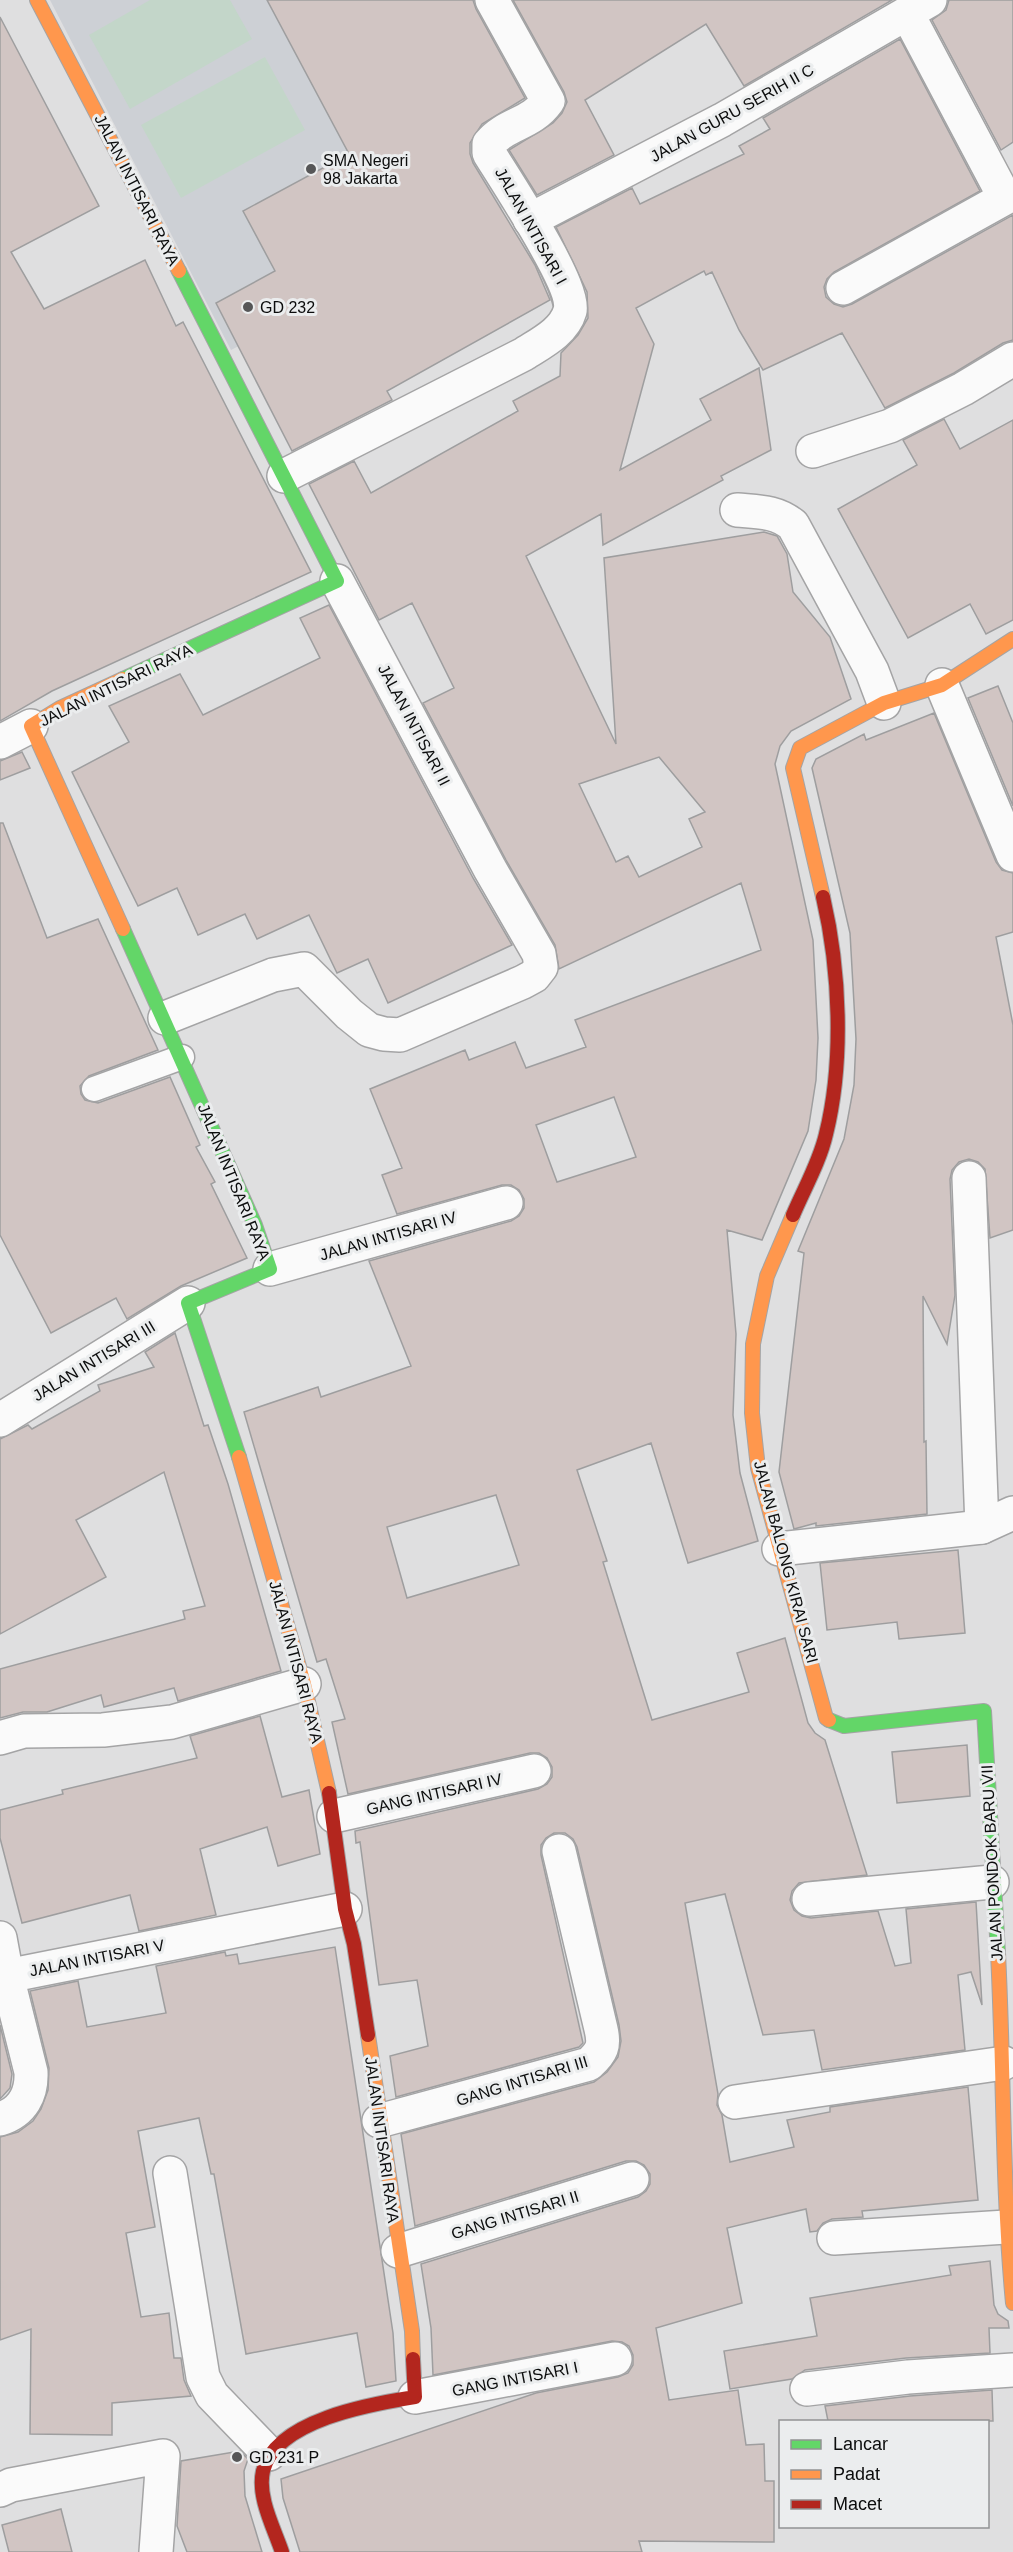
<svg xmlns="http://www.w3.org/2000/svg" width="1013" height="2552" font-family="Helvetica,sans-serif">
<style>
.built{fill:#cdd0d5}
.green{fill:#c3d6c9}
.building{fill:#d1c5c3;stroke:#9e9e9f;stroke-width:1.5;fill-rule:evenodd}
.lines{fill:none;stroke-linecap:round;stroke-linejoin:round}
.lane-casing{stroke:#a4a4a5;stroke-width:27}
.street-casing{stroke:#a4a4a5;stroke-width:36}
.fast-casing{stroke:#a4a4a5;stroke-width:16}
.slow-casing{stroke:#a4a4a5;stroke-width:16}
.jam-casing{stroke:#a4a4a5;stroke-width:16}
.lane{stroke:#fafafa;stroke-width:24}
.street{stroke:#fafafa;stroke-width:33}
.fast{stroke:#63d668;stroke-width:14}
.slow{stroke:#ff974d;stroke-width:14}
.jam{stroke:#b3261e;stroke-width:14}
.poi-dot{fill:#565657;stroke:#ebedee;stroke-width:2}
.labels{text-anchor:middle;dominant-baseline:central;stroke-width:6;stroke-linejoin:round;paint-order:stroke}
.street-label{font-size:16px;fill:#0c0d0d;stroke:#ebedee}
.poi-label{font-size:16px;fill:#0c0d0d;stroke:#ebedee;text-anchor:start}
</style>
<rect width="100%" height="100%" fill="#dfdfe0"/>
<path class="built" d="M50,0H361L458,116L504,207L231,350Z"/>
<g class="green">
<path d="M150,0H230L252,39L130,109L89,35Z"/>
<path d="M265,57L305,130L181,198L141,125Z"/>
</g>
<g class="building">
<path d="M267,0H473L476,9L525,98L482,124L470,143V154L473,163L535,265L550,300L387,391L392,400L292,451L216,303L275,271L243,211L349,154Z"/>
<path d="M513,0H892L744,86L706,24L585,100L614,155L537,195L509,150L553,123L562,113L567,102L564,92Z"/>
<path d="M949,0H1013V142L1001,150L932,20L946,10Z"/>
<path d="M0,17L99,206L11,252L44,309L145,260L176,326L183,322L311,572L52,691L0,721Z"/>
<path d="M900,39L980,191L834,272L827,279L824,287L826,297L834,304L843,307L852,304L1013,215V340L1003,343L954,373L885,408L842,333L763,370L739,330L712,272L706,275L704,271L636,308L654,344L620,470L711,420L700,399L759,368L771,450L721,476L723,480L603,545L601,514L526,556L616,744L604,558L764,532L777,536L787,554L793,592L830,637L851,699L791,731L780,746L775,764L813,940L818,1038L816,1080L808,1131L762,1240L727,1230L736,1334L733,1415L740,1473L758,1541L688,1563L651,1443L577,1470L607,1561L603,1562L652,1720L749,1692L737,1653L785,1638L808,1723L815,1733L825,1740L867,1875L799,1883L792,1891L790,1900L794,1910L802,1916L811,1918L878,1911L895,1966L911,1963L906,1909L976,1902L982,2005L971,1972L958,1975L965,2050L822,2070L814,2030L763,2035L725,1894L685,1903L718,2094L717,2105L722,2115L730,2162L794,2147L787,2120L830,2112V2107L968,2087L978,2200L862,2211L863,2217L832,2219L823,2223L817,2231L810,2232L806,2209L727,2228L742,2303L656,2328L669,2400L738,2390L746,2445L764,2444L765,2481H774V2542L639,2541L642,2552H300L283,2498L281,2479L536,2393L618,2377L628,2373L633,2365V2355L629,2346L622,2342L612,2341L433,2375L431,2328L421,2264L638,2197L646,2191L650,2184V2174L644,2165L636,2161H626L415,2226L401,2134L594,2082L607,2072L618,2057L621,2041L619,2025L577,1847L573,1839L565,1833H554L546,1838L541,1845V1855L583,2043L579,2047L396,2097L390,2056L428,2046L417,1980L379,1985L360,1842L356,1843L355,1831L538,1789L547,1784L552,1777V1767L547,1758L539,1753H530L348,1794L332,1722L345,1719L326,1659L317,1662L244,1412L318,1387L321,1397L411,1366L369,1261L511,1221L519,1216L524,1208V1199L519,1190L511,1185H502L397,1214L382,1175L402,1168L370,1089L465,1050L469,1060L515,1042L526,1068L586,1047L575,1020L761,950L741,883L559,969L555,945L506,860L423,703L454,688L412,603L379,620L309,484L354,461L371,493L518,411L513,401L560,376L561,353L578,335L588,318L587,292L556,227L632,188L640,204L744,154L739,146L770,129L763,118ZM659,757L705,812L689,819L702,847L639,877L628,856L616,862L579,784ZM614,1097L636,1157L557,1182L536,1125ZM496,1495L519,1565L407,1598L387,1527Z"/>
<path d="M944,419L960,449L1013,420V620L986,634L970,604L908,638L838,509L917,465L903,440Z"/>
<path d="M329,605L473,878L512,945L388,1003L368,959L337,973L309,915L257,939L245,914L198,935L177,888L138,906L72,772L129,742L109,706L180,674L203,715L320,658L300,618Z"/>
<path d="M998,686L1013,723V806L968,698Z"/>
<path d="M934,713L996,862L1002,870L1013,873V932L996,937L1013,1025V1230L990,1238L985,1169L978,1162L969,1159L959,1162L952,1170L950,1179L955,1295L947,1344L923,1296L924,1442L926,1441L927,1514L816,1526V1523L794,1529L779,1472L804,1253L798,1251L844,1139L854,1085L856,1039L850,933L812,768L816,759L864,734L866,740Z"/>
<path d="M22,752L30,768L0,780V761Z"/>
<path d="M0,823H3L47,938L98,919L158,1050L89,1076L80,1086L81,1094L85,1100L98,1103L170,1077L200,1145L196,1147L215,1182L211,1184L247,1258L181,1286L127,1319L116,1298L51,1333L0,1235Z"/>
<path d="M175,1333L204,1426L208,1425L228,1484L281,1671L178,1701L174,1688L104,1707L101,1695L47,1712H23L0,1718V1669L185,1619L183,1611L205,1606L164,1472L76,1520L106,1577L0,1634V1439L28,1425L32,1429L100,1391L98,1385L154,1367L145,1352Z"/>
<path d="M958,1550L965,1633L899,1639L897,1622L827,1630L820,1563Z"/>
<path d="M260,1716L282,1797L309,1790L320,1854L278,1866L267,1827L200,1849L216,1915L139,1931L130,1895L22,1923L0,1838V1810L63,1794L62,1790L197,1758L190,1736Z"/>
<path d="M967,1745L970,1796L897,1803L892,1752Z"/>
<path d="M335,1947L393,2333L396,2381L366,2387L357,2333L246,2354L214,2174H211L199,2118L138,2131L155,2227L126,2233L141,2317L169,2313L174,2358H181L184,2380L191,2396L112,2403V2435L30,2434L31,2329L0,2340V2137L18,2132L33,2121L41,2109L48,2090L49,2068L30,1991L78,1981L87,2027L166,2013L156,1966L225,1952L226,1956L237,1954L239,1964Z"/>
<path d="M0,2025L12,2074L10,2088L0,2099Z"/>
<path d="M990,2261L994,2305L998,2314L1008,2321L1009,2328H989L990,2353L906,2358L805,2370L792,2379L730,2389L724,2351L817,2336L810,2298L951,2275L949,2266Z"/>
<path d="M992,2390L993,2421H828L825,2406L910,2396Z"/>
<path d="M240,2451L248,2459L244,2471L245,2496L262,2552H187L177,2526L181,2461Z"/>
<path d="M61,2509L72,2552H9L2,2525Z"/>
</g>
<g class="lines">
<defs>
<path id="lane" d="M94,1089L182,1057"/>
<g id="street">
<path d="M530,220L722,120L930,0"/>
<path d="M843,288L1005,198L908,15"/>
<path d="M813,451L890,426L963,389L1013,359"/>
<path d="M284,476L524,354C541,343 564,332 570,311C576,286 505,179 489,153V144C506,123 531,125 548,101L492,0"/>
<path d="M737,510C759,512 776,511 793,525L872,671L884,703"/>
<path d="M942,685L1013,855"/>
<path d="M0,742L31,726"/>
<path d="M165,1018L273,975L304,969L349,1014L369,1030L384,1034L400,1035L523,982L534,976L541,967L539,954L490,869L337,581"/>
<path d="M969,1178L982,1527"/>
<path d="M270,1269L506,1203"/>
<path d="M0,1420L188,1303"/>
<path d="M779,1549L982,1527L1013,1513"/>
<path d="M0,1738L24,1731L103,1730L172,1722L304,1684"/>
<path d="M334,1816L534,1771"/>
<path d="M809,1899L992,1882"/>
<path d="M0,1938L7,1976"/>
<path d="M735,2102L1004,2063"/>
<path d="M0,2119C23,2112 32,2094 31,2072L7,1976L345,1909"/>
<path d="M379,2121L589,2064C602,2052 605,2046 601,2029L559,1851"/>
<path d="M170,2173L203,2377L212,2395L269,2454"/>
<path d="M834,2238L1006,2227"/>
<path d="M398,2251L632,2179"/>
<path d="M807,2389L908,2377L1013,2370"/>
<path d="M415,2397L615,2359"/>
<path d="M0,2490L11,2485L163,2456L156,2552"/>
</g>
<g id="fast">
<path d="M123,679L337,581L179,271"/>
<path d="M123,929L255,1225L270,1269L188,1303L239,1457"/>
<path d="M829,1720L844,1726L984,1711L998,1953"/>
</g>
<g id="slow">
<path d="M37,0L179,271"/>
<path d="M123,679L60,708L31,726L123,929"/>
<path d="M823,897L793,768L800,748L884,703L942,685L1013,639"/>
<path d="M793,1215L767,1276L753,1344L752,1413L758,1468L826,1718L829,1720"/>
<path d="M239,1457L304,1684L329,1793"/>
<path d="M998,1953C1004,2070 1002,2187 1013,2303"/>
<path d="M368,2035L412,2331L413,2359"/>
</g>
<g id="jam">
<path d="M793,1215C804,1189 820,1161 826,1134C844,1061 840,970 823,897"/>
<path d="M329,1793L345,1909L354,1944L368,2035"/>
<path d="M282,2552C274,2528 257,2497 263,2471C276,2420 371,2404 415,2397L413,2359"/>
</g>
</defs>
<use href="#lane" class="lane-casing"/>
<use href="#street" class="street-casing"/>
<use href="#fast" class="fast-casing"/>
<use href="#slow" class="slow-casing"/>
<use href="#jam" class="jam-casing"/>
<use href="#lane" class="lane"/>
<use href="#street" class="street"/>
<use href="#fast" class="fast"/>
<use href="#slow" class="slow"/>
<use href="#jam" class="jam"/>
</g>
<g class="poi-dot">
<circle cx="311" cy="169" r="6"/>
<circle cx="248" cy="307" r="6"/>
<circle cx="237" cy="2457" r="6"/>
</g>
<g class="labels">
<g class="street-label">
<text transform="translate(732 113) rotate(-29)">JALAN GURU SERIH II C</text>
<text transform="translate(137 190) rotate(63)">JALAN INTISARI RAYA</text>
<text transform="translate(531 226) rotate(61)">JALAN INTISARI I</text>
<text transform="translate(116 685) rotate(-26)">JALAN INTISARI RAYA</text>
<text transform="translate(414 725) rotate(62)">JALAN INTISARI II</text>
<text transform="translate(234 1182) rotate(68)">JALAN INTISARI RAYA</text>
<text transform="translate(388 1236) rotate(-16)">JALAN INTISARI IV</text>
<text transform="translate(94 1361) rotate(-31)">JALAN INTISARI III</text>
<text transform="translate(786 1562) rotate(75)">JALAN BALONG KIRAI SARI</text>
<text transform="translate(296 1662) rotate(75)">JALAN INTISARI RAYA</text>
<text transform="translate(434 1794) rotate(-13)">GANG INTISARI IV</text>
<text transform="translate(992 1863) rotate(-93)">JALAN PONDOK BARU VII</text>
<text transform="translate(97 1958) rotate(-11)">JALAN INTISARI V</text>
<text transform="translate(522 2081) rotate(-17)">GANG INTISARI III</text>
<text transform="translate(382 2140) rotate(82)">JALAN INTISARI RAYA</text>
<text transform="translate(515 2215) rotate(-17)">GANG INTISARI II</text>
<text transform="translate(515 2379) rotate(-11)">GANG INTISARI I</text>
</g>
<g class="poi-label">
<text x="323" y="160">SMA Negeri<tspan x="323" dy="18">98 Jakarta</tspan></text>
<text x="260" y="307">GD 232</text>
<text x="249" y="2457">GD 231 P</text>
</g>
</g>
<rect x="779" y="2420" width="210" height="108" fill="#ebedee" stroke="#929394" stroke-width="1.5"/>
<rect x="791" y="2440" width="30" height="9" fill="#63d668" stroke="#929394" stroke-width="1.5"/>
<text x="833" y="2450" font-size="18" fill="#0c0d0d">Lancar</text>
<rect x="791" y="2470" width="30" height="9" fill="#ff974d" stroke="#929394" stroke-width="1.5"/>
<text x="833" y="2480" font-size="18" fill="#0c0d0d">Padat</text>
<rect x="791" y="2500" width="30" height="9" fill="#b3261e" stroke="#929394" stroke-width="1.5"/>
<text x="833" y="2510" font-size="18" fill="#0c0d0d">Macet</text>
</svg>
